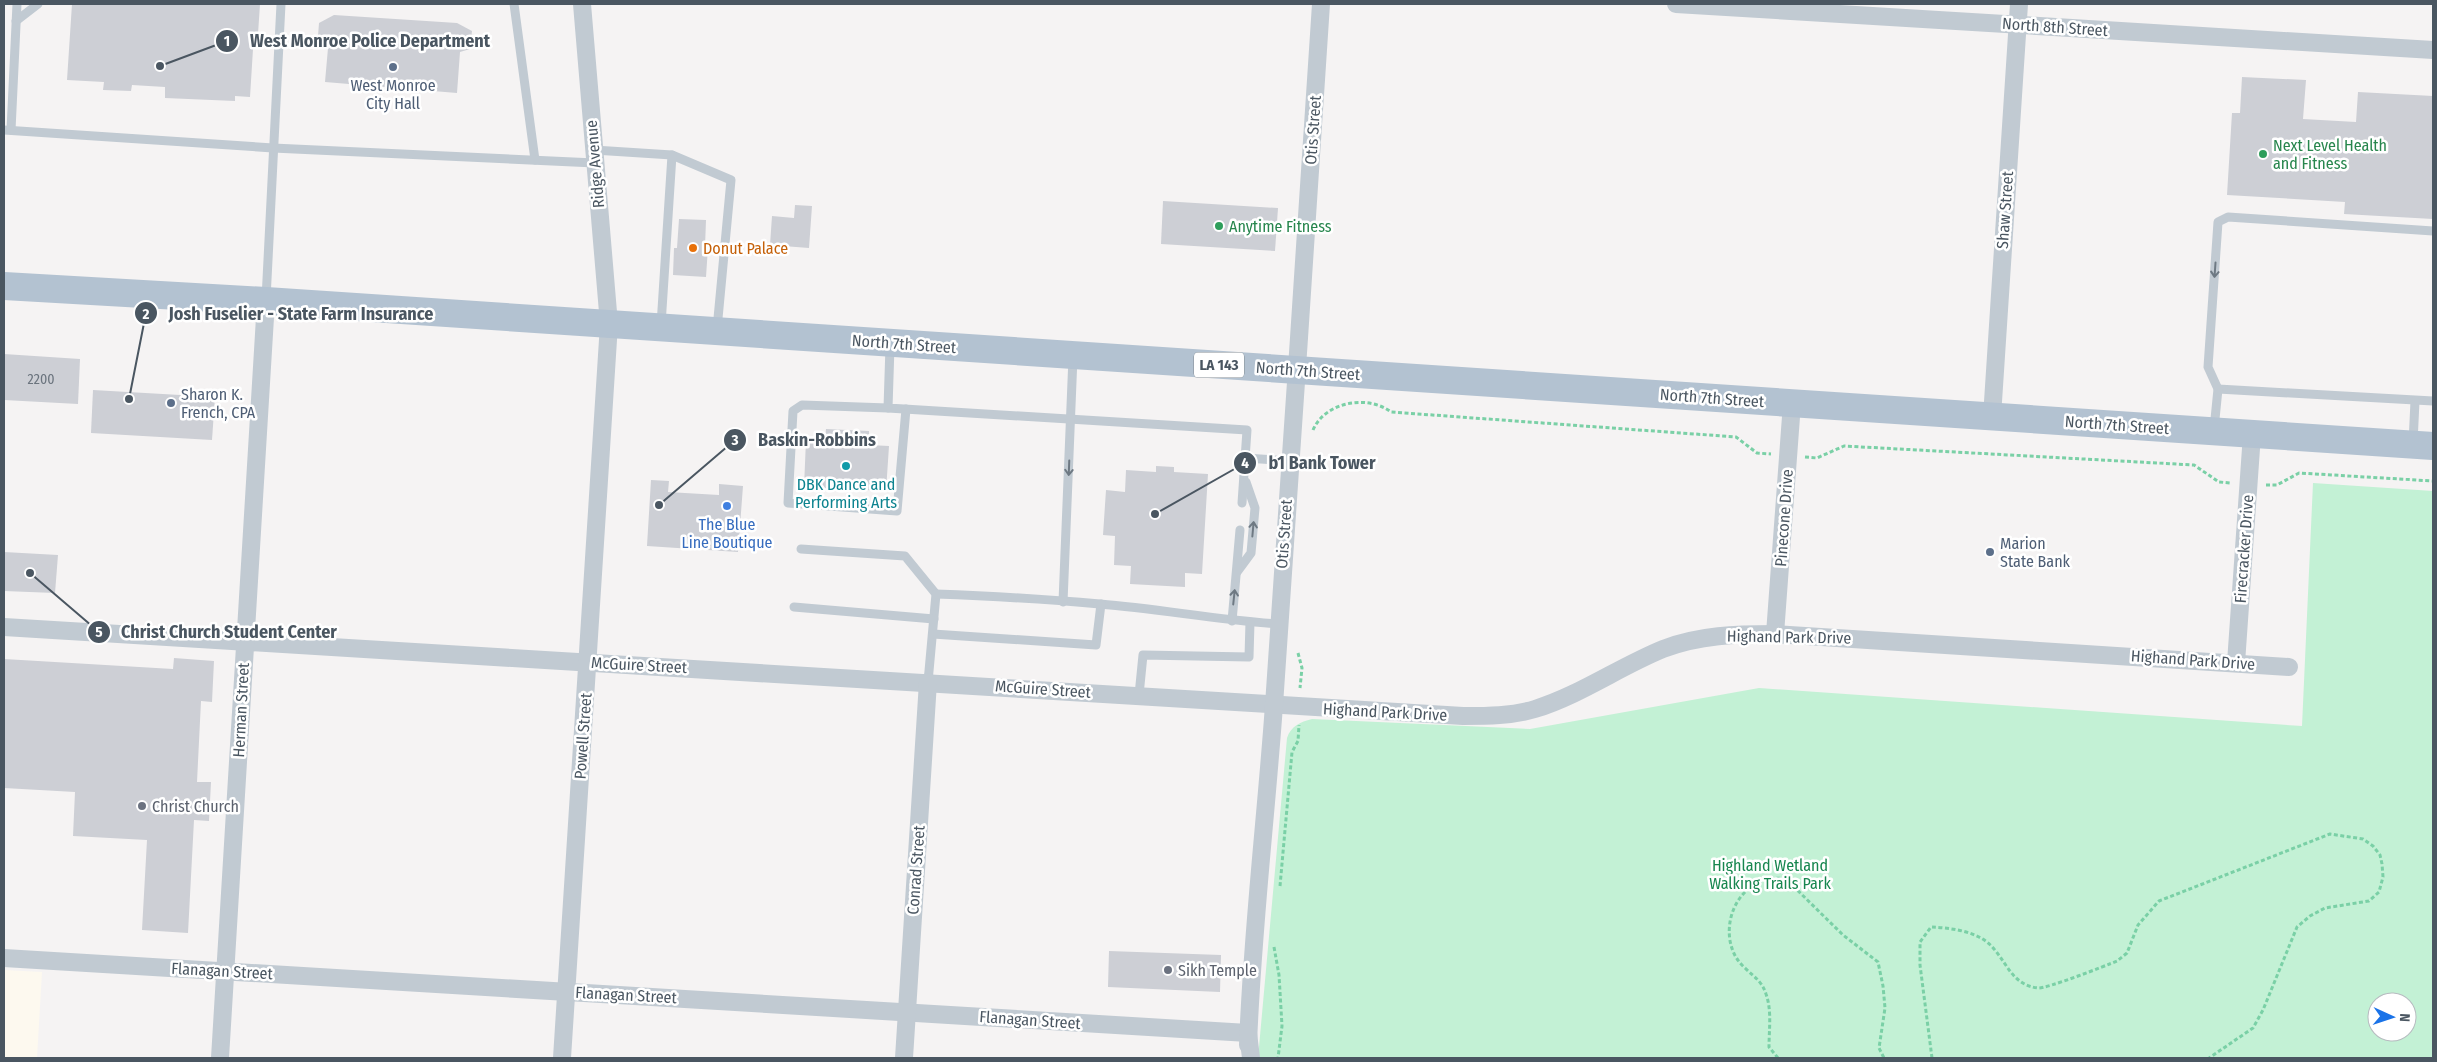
<svg xmlns="http://www.w3.org/2000/svg" width="2437" height="1062" font-family="'Fira Sans Condensed',sans-serif">
<style>
.commercial{fill:#fdf9ef}
.green{fill:#c3f1d5;fill-rule:evenodd}
.building{fill:#cdcfd5}
.lines{fill:none;stroke-linecap:round;stroke-linejoin:round}
.path{stroke:#7ad0a6;stroke-width:3;stroke-dasharray:4 2.5;stroke-linecap:butt}
.lane{stroke:#c1cad2;stroke-width:9}
.street{stroke:#c1cad2;stroke-width:18}
.primary{stroke:#b3c2d1;stroke-width:28}
.oneway{stroke:#6e7983}
.service-dot{fill:#5c6f8a;stroke:#fff;stroke-width:2}
.leisure-dot{fill:#2e9e5b;stroke:#fff;stroke-width:2}
.food-dot{fill:#e8710a;stroke:#fff;stroke-width:2}
.culture-dot{fill:#0f9aa8;stroke:#fff;stroke-width:2}
.shop-dot{fill:#3f7fe0;stroke:#fff;stroke-width:2}
.worship-dot{fill:#6b7280;stroke:#fff;stroke-width:2}
.labels{text-anchor:middle;dominant-baseline:central;stroke-width:5;stroke-linejoin:round;paint-order:stroke}
.number-label{font-size:14px;fill:#6b747e}
.shield{fill:#fff;stroke:#808990;stroke-width:1}
.shield-label{font-size:15px;font-weight:bold;fill:#4a5661}
.street-label{font-size:16px;fill:#4a5661;stroke:#fff}
.service-label{font-size:16px;fill:#4e5e75;stroke:#fff;text-anchor:start}
.leisure-label{font-size:16px;fill:#27864d;stroke:#fff;text-anchor:start}
.food-label{font-size:16px;fill:#c56008;stroke:#fff;text-anchor:start}
.culture-label{font-size:16px;fill:#0d838f;stroke:#fff}
.shop-label{font-size:16px;fill:#366cbe;stroke:#fff}
.worship-label{font-size:16px;fill:#5b616d;stroke:#fff;text-anchor:start}
.park-label{font-size:16px;fill:#17864f;stroke:#fff}
.leader{fill:none;stroke:#4a5661;stroke-width:2}
.callout-dot{fill:#4a5661;stroke:#fff;stroke-width:2}
.mark-label{font-size:15px;text-anchor:middle;font-weight:bold;fill:#fff}
.callout-label{font-size:18px;text-anchor:middle;font-weight:bold;fill:#4a5661;stroke:#fff;stroke-width:5;stroke-linejoin:round;paint-order:stroke}
</style>
<rect width="100%" height="100%" fill="#f5f3f3"/>
<path class="commercial" d="M4,970L42,972L37,1058H4Z"/>
<path class="green" d="M2313,483L2433,491V1058H1258L1287,738C1291,726 1300,722 1312,719L1530,729L1759,688L2302,726ZM2377,1002H2407V1032H2377Z"/>
<g class="building">
<path d="M72,4H260L257,49H253L250,97L235,96V101L165,98V87L132,85L131,91L103,90L104,82L67,80Z"/>
<path d="M334,15L457,23L472,31L470,49L460,52L457,93L325,82L328,48L318,36L319,23Z"/>
<path d="M2242,77L2306,80L2303,119L2356,122L2358,92L2433,96V219L2344,214L2345,202L2227,195L2232,113H2240Z"/>
<path d="M1163,201L1278,208L1275,251L1161,244Z"/>
<path d="M795,205L812,206L809,248L770,245L772,216L794,218Z"/>
<path d="M679,219L706,220L705,247H708L706,277L673,275L674,248H677Z"/>
<path d="M4,354L80,359L78,404L4,400Z"/>
<path d="M93,390L215,397L212,440L91,433Z"/>
<path d="M826,429L869,431V445L889,446L886,491L804,487L806,440L825,441Z"/>
<path d="M1156,466L1174,467V472L1208,474L1202,574L1185,573V587L1130,584L1131,566L1114,565L1115,536L1103,535L1106,490L1125,492L1126,470L1156,472Z"/>
<path d="M651,480L669,481L668,492L719,495V484L743,486L738,552L647,546Z"/>
<path d="M4,552L58,555L55,593L4,591Z"/>
<path d="M174,658L214,661L212,702L201,701L197,782H211L209,821L194,820L188,933L142,930L147,840L73,836L75,792L4,788V659L173,669Z"/>
<path d="M1109,951L1221,955L1220,992L1108,987Z"/>
</g>
<g class="lines">
<g class="path">
<path d="M1313,430C1325,402 1367,394 1391,412L1736,437L1757,453L1771,454"/>
<path d="M1805,457L1817,458L1844,446L2194,465L2219,482L2230,483"/>
<path d="M2266,485H2277L2299,473L2433,481"/>
<path d="M1298,653L1302,668L1300,688"/>
<path d="M1280,886L1292,752L1298,741L1299,725"/>
<path d="M1274,947L1279,975L1282,1026L1278,1058"/>
<path d="M1778,1058L1769,1047C1769,1029 1772,1011 1766,994C1762,981 1754,977 1745,968C1723,949 1725,912 1745,892C1756,881 1771,876 1786,879L1843,935L1878,962L1883,986L1885,1008L1879,1048L1884,1058"/>
<path d="M1932,1058L1920,965V942L1931,927C1951,928 1980,931 1994,949C2008,965 2013,985 2038,988C2046,989 2105,966 2117,961L2127,953L2138,925L2159,901L2330,834L2363,839L2373,846L2380,855L2382,864L2383,877L2379,892L2369,901L2325,908L2310,916L2297,927L2263,1010L2253,1028L2209,1058"/>
</g>
<g class="lane">
<path d="M514,4L535,160"/>
<path d="M16,21L38,4"/>
<path d="M4,130L273,148L595,163"/>
<path d="M11,130L17,4"/>
<path d="M594,150L672,155L731,180L717,329"/>
<path d="M266,299L281,4"/>
<path d="M661,325L672,155"/>
<path d="M890,346L888,408L1247,430L1242,503"/>
<path d="M2218,389L2433,401"/>
<path d="M888,408L802,405L793,411L788,503L897,511L906,409"/>
<path d="M2214,429L2218,389L2208,367L2218,222L2228,217L2433,231"/>
<path d="M2413,443L2415,401"/>
<path d="M1245,458L1289,461"/>
<path d="M801,549L905,556L936,594L928,682"/>
<path d="M1237,572L1251,553L1255,508L1246,482"/>
<path d="M936,594C991,596 1045,599 1100,604C1160,609 1219,620 1278,624"/>
<path d="M1063,602L1073,357"/>
<path d="M794,607L934,619"/>
<path d="M1232,621L1240,530"/>
<path d="M933,634L1096,645L1101,604"/>
<path d="M1139,695L1143,655L1249,657L1250,622"/>
</g>
<g class="street">
<path d="M1676,4L2433,50"/>
<path d="M1992,417L2019,4"/>
<path d="M4,627L1463,716C1487,716 1512,716 1535,709C1580,695 1619,667 1663,649C1699,635 1737,634 1775,634L2289,667"/>
<path d="M1775,634L1792,403"/>
<path d="M2236,663L2252,434"/>
<path d="M4,958L1248,1033L1251,1058"/>
<path d="M1248,1045C1252,932 1266,818 1274,705C1290,471 1306,238 1321,4"/>
<path d="M220,1058L266,301"/>
<path d="M562,1058L609,324L582,4"/>
<path d="M904,1058L928,682"/>
</g>
<path class="primary" d="M4,286L266,301L2433,446"/>
</g>
<defs><path id="oneway-shaft" d="M-6 0H5M1.5-3L5.5 0L1.5 3" fill="none" stroke-width="1.6" stroke-linecap="round" stroke-linejoin="round" transform="scale(1.25)"/></defs>
<g class="oneway">
<use href="#oneway-shaft" transform="translate(2215 270) rotate(94)"/>
<use href="#oneway-shaft" transform="translate(1069 468) rotate(92)"/>
<use href="#oneway-shaft" transform="translate(1253 529) rotate(-85)"/>
<use href="#oneway-shaft" transform="translate(1234 597) rotate(-84)"/>
</g>
<g class="service-dot">
<circle cx="393" cy="67" r="5"/>
<circle cx="171" cy="403" r="5"/>
<circle cx="1990" cy="552" r="5"/>
</g>
<g class="leisure-dot">
<circle cx="2263" cy="154" r="5"/>
<circle cx="1219" cy="226" r="5"/>
</g>
<circle class="food-dot" cx="693" cy="248" r="5"/>
<circle class="culture-dot" cx="846" cy="466" r="5"/>
<circle class="shop-dot" cx="727" cy="506" r="5"/>
<g class="worship-dot">
<circle cx="142" cy="806" r="5"/>
<circle cx="1168" cy="970" r="5"/>
</g>
<g class="labels">
<g class="number-label">
<text x="41" y="379">2200</text>
</g>
<rect class="shield" x="1194" y="352.5" width="50" height="25" rx="4"/>
<g class="shield-label">
<text x="1219" y="365">LA 143</text>
</g>
<g class="street-label">
<text transform="translate(2055 27) rotate(4)">North 8th Street</text>
<text transform="translate(1313 130) rotate(-86)">Otis Street</text>
<text transform="translate(595 164) rotate(-95)">Ridge Avenue</text>
<text transform="translate(2005 210) rotate(-86)">Shaw Street</text>
<text transform="translate(904 344) rotate(4)">North 7th Street</text>
<text transform="translate(1308 371) rotate(4)">North 7th Street</text>
<text transform="translate(1712 398) rotate(4)">North 7th Street</text>
<text transform="translate(2117 425) rotate(4)">North 7th Street</text>
<text transform="translate(1784 518) rotate(-86)">Pinecone Drive</text>
<text transform="translate(1284 534) rotate(-86)">Otis Street</text>
<text transform="translate(2244 549) rotate(-86)">Firecracker Drive</text>
<text transform="translate(1789 637) rotate(1)">Highand Park Drive</text>
<text transform="translate(2193 660) rotate(4)">Highand Park Drive</text>
<text transform="translate(639 665) rotate(3)">McGuire Street</text>
<text transform="translate(1043 689) rotate(4)">McGuire Street</text>
<text transform="translate(241 710) rotate(-87)">Herman Street</text>
<text transform="translate(1385 712) rotate(3)">Highand Park Drive</text>
<text transform="translate(583 736) rotate(-86)">Powell Street</text>
<text transform="translate(916 870) rotate(-86)">Conrad Street</text>
<text transform="translate(222 971) rotate(3)">Flanagan Street</text>
<text transform="translate(626 995) rotate(3)">Flanagan Street</text>
<text transform="translate(1030 1020) rotate(4)">Flanagan Street</text>
</g>
<g class="service-label">
<text x="393" y="85" text-anchor="middle">West Monroe<tspan x="393" dy="18">City Hall</tspan></text>
<text x="181" y="394">Sharon K.<tspan x="181" dy="18">French, CPA</tspan></text>
<text x="2000" y="543">Marion<tspan x="2000" dy="18">State Bank</tspan></text>
</g>
<g class="leisure-label">
<text x="2273" y="145">Next Level Health<tspan x="2273" dy="18">and Fitness</tspan></text>
<text x="1229" y="226">Anytime Fitness</text>
</g>
<g class="food-label">
<text x="703" y="248">Donut Palace</text>
</g>
<g class="culture-label">
<text x="846" y="484">DBK Dance and<tspan x="846" dy="18">Performing Arts</tspan></text>
</g>
<g class="shop-label">
<text x="727" y="524">The Blue<tspan x="727" dy="18">Line Boutique</tspan></text>
</g>
<g class="worship-label">
<text x="152" y="806">Christ Church</text>
<text x="1178" y="970">Sikh Temple</text>
</g>
<g class="park-label">
<text x="1770" y="865">Highland Wetland<tspan x="1770" dy="18">Walking Trails Park</tspan></text>
</g>
</g>
<path class="leader" d="M160 66L227 41M129 399L146 313M659 505L735 440M1155 514L1245 463M30 573L99 632"/>
<g class="callout-dot">
<circle cx="160" cy="66" r="5"/>
<circle cx="129" cy="399" r="5"/>
<circle cx="659" cy="505" r="5"/>
<circle cx="1155" cy="514" r="5"/>
<circle cx="30" cy="573" r="5"/>
<circle cx="227" cy="41" r="12"/>
<circle cx="146" cy="313" r="12"/>
<circle cx="735" cy="440" r="12"/>
<circle cx="1245" cy="463" r="12"/>
<circle cx="99" cy="632" r="12"/>
</g>
<g class="mark-label">
<text x="227" y="46">1</text>
<text x="146" y="319">2</text>
<text x="735" y="445">3</text>
<text x="1245" y="468">4</text>
<text x="99" y="637">5</text>
</g>
<g class="callout-label">
<text x="370" y="47">West Monroe Police Department</text>
<text x="301" y="320">Josh Fuselier - State Farm Insurance</text>
<text x="817" y="446">Baskin-Robbins</text>
<text x="1322" y="469">b1 Bank Tower</text>
<text x="229" y="638">Christ Church Student Center</text>
</g>
<rect width="2437" height="1062" fill="none" stroke="#4a5661" stroke-width="10"/>
<g transform="translate(2392 1017) rotate(93)"><circle r="24" fill="#ffffff" stroke="#b7bbc0"/>
<path d="M0-4L9 19L0 12L-9 19Z" fill="#1a73e8"/>
<text y="-8" font-size="14" font-weight="bold" text-anchor="middle" fill="#4a5661">N</text>
</g>
</svg>
